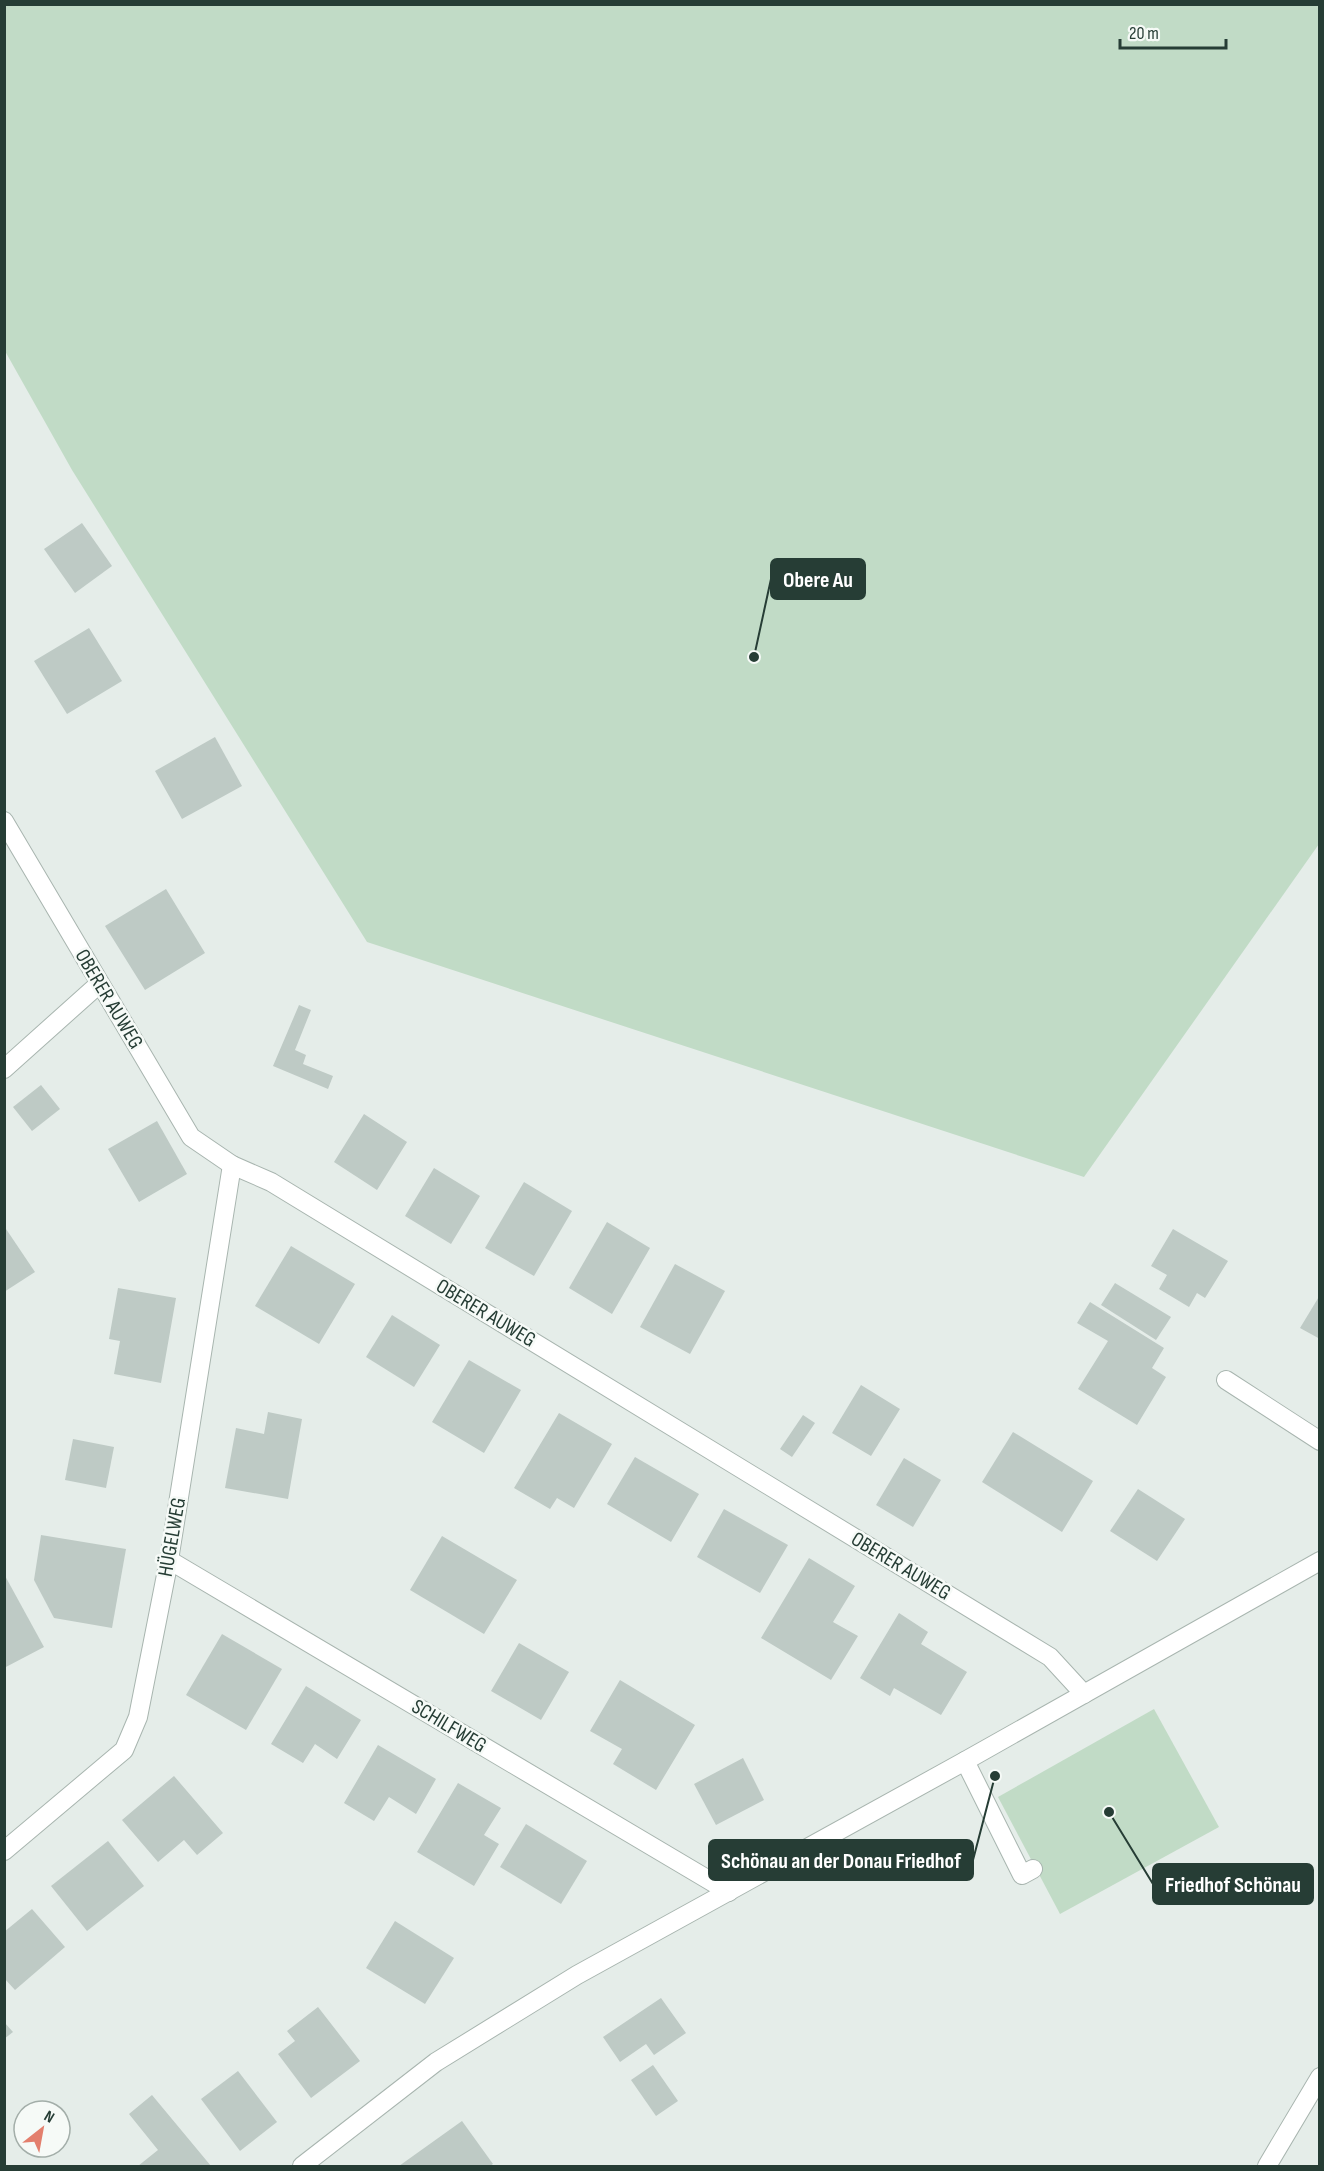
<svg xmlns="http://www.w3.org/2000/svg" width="1324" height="2171" font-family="'Sofia Sans Condensed',sans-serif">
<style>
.green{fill:#c1dbc6}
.building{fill:#becac5}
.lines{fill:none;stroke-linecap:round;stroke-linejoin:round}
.service-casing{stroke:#a8b5af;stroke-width:20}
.minor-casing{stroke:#a8b5af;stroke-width:20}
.tertiary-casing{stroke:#a8b5af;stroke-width:20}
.service{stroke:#fff;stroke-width:18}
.minor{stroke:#fff;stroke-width:18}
.tertiary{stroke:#fff;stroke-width:18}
.labels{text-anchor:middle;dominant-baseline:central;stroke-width:5;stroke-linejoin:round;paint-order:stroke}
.street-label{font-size:21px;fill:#263d35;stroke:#f6faf7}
.leader{fill:none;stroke:#263d35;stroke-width:2}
.callout-dot{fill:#263d35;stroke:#f6faf7;stroke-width:2}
.callout{fill:#263d35;stroke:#263d35;stroke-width:2}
.callout-label{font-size:22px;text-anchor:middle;font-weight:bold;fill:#fff}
</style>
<rect width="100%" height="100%" fill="#e5ede9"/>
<g class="green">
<path d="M4,5H1319V844L1084,1177L367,942L72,470L5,351Z"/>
<path d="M1154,1709L1219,1827L1060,1914L998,1797Z"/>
</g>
<g class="building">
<path d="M82,523L112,566L75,593L44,549Z"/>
<path d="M89,628L122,681L67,714L34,661Z"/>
<path d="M215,737L242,786L182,819L155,771Z"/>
<path d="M166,889L205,953L145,990L105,926Z"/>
<path d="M299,1005L311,1010L295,1050L306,1055L303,1064L333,1076L328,1089L273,1066Z"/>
<path d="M41,1085L60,1109L32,1131L13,1107Z"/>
<path d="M364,1114L407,1142L377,1190L334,1162Z"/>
<path d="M157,1121L187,1174L139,1202L108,1149Z"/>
<path d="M434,1168L480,1196L451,1244L405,1216Z"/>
<path d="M524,1182L572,1211L534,1276L485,1248Z"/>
<path d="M607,1222L650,1248L612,1314L569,1288Z"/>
<path d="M4,1226L35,1272L4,1292Z"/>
<path d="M1173,1229L1228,1261L1205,1298L1197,1293L1189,1307L1159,1289L1167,1275L1151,1266Z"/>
<path d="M291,1246L355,1284L319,1344L255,1306Z"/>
<path d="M675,1264L725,1291L690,1354L640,1327Z"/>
<path d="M1115,1283L1171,1317L1156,1340L1101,1305Z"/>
<path d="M118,1288L176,1298L161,1383L114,1374L120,1341L109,1339Z"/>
<path d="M1320,1295V1339L1300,1328Z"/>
<path d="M1090,1302L1164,1348L1152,1368L1166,1377L1137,1425L1078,1389L1108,1341L1077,1323Z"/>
<path d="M392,1315L440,1345L414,1387L366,1357Z"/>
<path d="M469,1360L521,1390L484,1453L432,1422Z"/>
<path d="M861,1385L900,1409L871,1456L832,1433Z"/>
<path d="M268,1412L302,1419L288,1499L225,1488L236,1428L264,1434Z"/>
<path d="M559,1413L612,1444L574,1508L557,1498L550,1509L514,1488Z"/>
<path d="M803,1415L815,1423L792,1457L780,1449Z"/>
<path d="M1013,1432L1093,1481L1062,1532L982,1482Z"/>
<path d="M73,1439L114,1447L106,1488L65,1480Z"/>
<path d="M635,1457L699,1494L671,1542L607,1504Z"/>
<path d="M904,1458L941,1480L913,1527L876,1505Z"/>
<path d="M1138,1489L1185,1519L1157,1561L1110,1531Z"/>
<path d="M724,1509L788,1545L760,1593L697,1557Z"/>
<path d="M41,1535L126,1549L112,1628L54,1618L34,1580Z"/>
<path d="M442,1536L517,1580L484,1634L410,1590Z"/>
<path d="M809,1558L855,1586L833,1622L858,1636L831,1680L761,1638Z"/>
<path d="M4,1574L44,1647L4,1668Z"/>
<path d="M899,1613L928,1632L921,1644L967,1672L941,1715L894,1688L890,1696L860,1678Z"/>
<path d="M222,1634L282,1669L246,1730L186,1695Z"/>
<path d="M519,1643L569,1672L541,1720L491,1691Z"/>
<path d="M620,1680L695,1725L656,1790L613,1764L622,1749L590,1731Z"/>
<path d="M306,1686L361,1720L337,1759L315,1744L303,1763L271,1744Z"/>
<path d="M378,1745L436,1779L416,1814L389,1797L374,1821L344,1803Z"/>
<path d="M743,1758L764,1800L716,1825L694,1784Z"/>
<path d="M174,1776L223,1833L197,1855L184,1840L158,1862L122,1820Z"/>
<path d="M458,1783L501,1808L484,1835L499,1844L474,1886L417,1852Z"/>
<path d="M526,1824L587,1861L561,1904L500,1867Z"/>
<path d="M108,1841L144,1886L87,1931L51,1886Z"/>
<path d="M32,1909L65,1947L15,1990L4,1978V1932Z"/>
<path d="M395,1921L454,1958L425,2004L366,1968Z"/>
<path d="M661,1998L686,2033L654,2055L646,2044L620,2062L603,2037Z"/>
<path d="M318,2007L360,2061L311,2098L278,2054L295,2041L287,2031Z"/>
<path d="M4,2022L13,2032L4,2039Z"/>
<path d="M653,2065L678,2101L656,2116L631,2080Z"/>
<path d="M238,2071L277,2122L240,2151L201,2099Z"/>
<path d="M152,2095L211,2166H138L158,2150L129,2114Z"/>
<path d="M462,2121L493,2164L490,2166H399Z"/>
</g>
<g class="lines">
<defs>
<path id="service" d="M965,1761L1022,1875L1033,1869"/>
<g id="minor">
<path d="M4,821L191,1137L232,1165L271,1182L1050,1657L1084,1694"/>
<path d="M4,1069L99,984"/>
<path d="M1226,1380L1320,1441"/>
<path d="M169,1560L729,1892"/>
<path d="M4,1851L124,1750L138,1717L169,1560L232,1165"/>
<path d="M1267,2166L1320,2077"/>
</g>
<path id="tertiary" d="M302,2166L436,2062L577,1975L965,1761L1320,1561"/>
</defs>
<use href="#service" class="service-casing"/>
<use href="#minor" class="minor-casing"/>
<use href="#tertiary" class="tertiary-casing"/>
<use href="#service" class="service"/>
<use href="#minor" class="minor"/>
<use href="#tertiary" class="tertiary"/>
</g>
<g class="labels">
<g class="street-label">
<text transform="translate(109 999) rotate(59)">OBERER AUWEG</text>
<text transform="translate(486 1313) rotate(31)">OBERER AUWEG</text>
<text transform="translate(172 1537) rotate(-80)">HÜGELWEG</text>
<text transform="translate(901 1566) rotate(31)">OBERER AUWEG</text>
<text transform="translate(449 1726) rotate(31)">SCHILFWEG</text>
</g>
</g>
<path class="leader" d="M754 657L771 579M995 1776L973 1860M1109 1812L1153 1884"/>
<g class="callout-dot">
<circle cx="754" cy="657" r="6"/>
<circle cx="995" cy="1776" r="6"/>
<circle cx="1109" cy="1812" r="6"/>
</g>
<g class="callout">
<rect x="771" y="559" width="94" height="40" rx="6"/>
<rect x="709" y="1840" width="264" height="40" rx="6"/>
<rect x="1153" y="1864" width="160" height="40" rx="6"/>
</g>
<g class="callout-label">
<text x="818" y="587">Obere Au</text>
<text x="841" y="1868">Schönau an der Donau Friedhof</text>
<text x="1233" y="1892">Friedhof Schönau</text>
</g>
<rect width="1324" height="2171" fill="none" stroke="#263d35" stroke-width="12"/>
<g transform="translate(42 2129) rotate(31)"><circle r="28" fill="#f6faf7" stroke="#a3aea9" stroke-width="1.5"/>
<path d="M0-4.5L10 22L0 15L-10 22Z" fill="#e37f6d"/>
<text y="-9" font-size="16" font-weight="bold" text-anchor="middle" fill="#263d35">N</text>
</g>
<path d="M1120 39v9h106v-9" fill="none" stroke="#263d35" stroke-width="3"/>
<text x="1129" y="39" font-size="18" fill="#263d35" stroke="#f6faf7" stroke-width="4.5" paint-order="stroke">20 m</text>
</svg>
